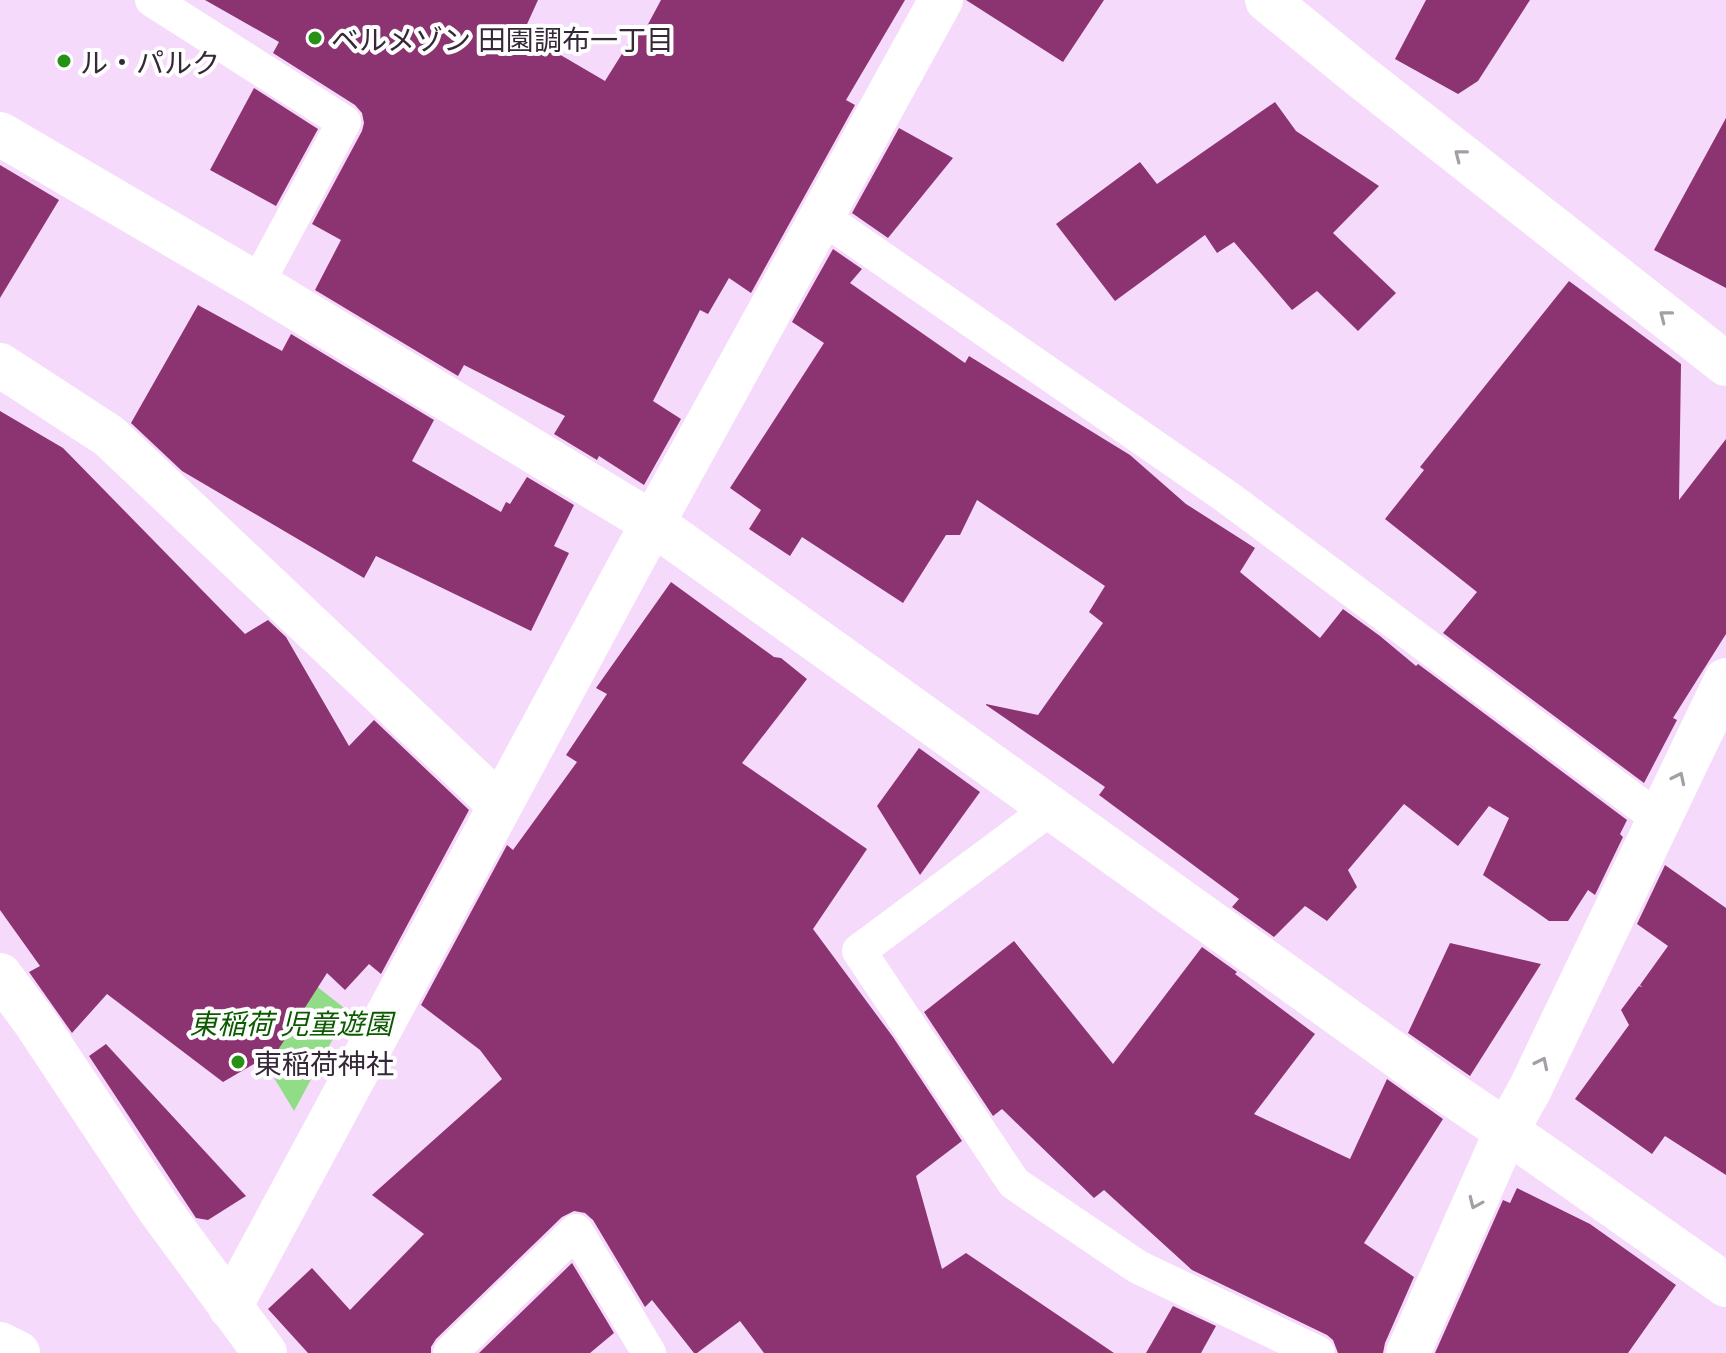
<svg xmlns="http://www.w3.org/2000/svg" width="1726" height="1353" font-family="'Playfair Display','Noto Sans JP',serif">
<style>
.green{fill:#91dd87}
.building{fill:#8c3371}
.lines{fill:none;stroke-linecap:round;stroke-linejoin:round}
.lane{stroke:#fff;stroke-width:34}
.street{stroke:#fff;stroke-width:44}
.primary{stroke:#fff;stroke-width:44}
.oneway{stroke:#a49ea5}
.poi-dot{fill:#279115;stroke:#fff;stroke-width:3}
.labels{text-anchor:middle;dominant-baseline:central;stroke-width:8;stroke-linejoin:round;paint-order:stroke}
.poi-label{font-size:28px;fill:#352838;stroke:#fff;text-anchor:start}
.park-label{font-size:28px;font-style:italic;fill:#0c5a00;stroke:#fff}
</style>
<rect width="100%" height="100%" fill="#f6dafb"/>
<path class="green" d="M268,948L348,1011L294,1111L229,1003Z"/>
<g class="building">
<path d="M205,0H538L523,33L605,81L640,25L646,28L661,0H905L846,100L855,105L751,293L729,278L708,314L700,310L653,401L681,419L644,485L599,456L597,460L554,434L565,416L464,365L458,376L315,290L341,240L312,224L362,131L364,123L362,113L355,105L273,53L279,42Z"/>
<path d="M966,0H1104L1063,62Z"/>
<path d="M1426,0H1530L1478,81L1458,94L1395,59Z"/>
<path d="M254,88L318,129L276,206L210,170Z"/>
<path d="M1275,102L1296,131L1379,186L1333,233L1396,293L1358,331L1317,291L1292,310L1234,242L1217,253L1205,235L1115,301L1056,224L1140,162L1157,184Z"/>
<path d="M1726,118V288L1654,250Z"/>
<path d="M899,128L953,158L888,238L852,213Z"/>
<path d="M0,165L59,200L0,298Z"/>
<path d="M833,249L862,269L850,283L965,363L969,356L1130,455L1186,504L1255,548L1240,572L1320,638L1343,609L1380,636L1416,666L1418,664L1627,820L1620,834L1623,837L1595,895L1588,890L1568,921H1549L1483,875L1509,818L1489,806L1458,846L1404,804L1348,870L1357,887L1327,921L1305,906L1274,937L1232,907L1239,899L1099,795L1105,787L986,705V704L1038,715L1103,623L1089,612L1105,586L977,500L960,535H946L903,603L802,537L790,556L749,529L761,510L730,488L824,343L792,322Z"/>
<path d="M1569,281L1681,364L1679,500L1726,439V634L1673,718L1677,720L1644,783L1443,633L1477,592L1385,519L1424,470L1420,467Z"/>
<path d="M198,305L282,351L291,334L434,420L412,461L501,512L506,502L510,504L527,477L574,505L554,546L569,553L531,631L376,556L364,578L182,471L131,423Z"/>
<path d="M0,411L63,448L245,634L268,620L286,637L349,746L374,720L469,810L381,974L369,964L345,990L327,973L278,1050L223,1082L107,994L72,1033L29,972L40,966L0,910Z"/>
<path d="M671,582L774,657L781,658L807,679L742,763L867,849L813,929L893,1037L962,1141L916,1176L942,1269L966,1253L1114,1353H764L740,1321L697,1353H694L652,1300L645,1307L593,1220L585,1213L574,1211L562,1217L436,1339L431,1347V1353H308L268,1309L312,1268L350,1310L424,1234L372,1195L502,1079L480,1050L421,1005L507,845L513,850L577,762L566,755L607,694L596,688Z"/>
<path d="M919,748L980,792L920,875L877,806Z"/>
<path d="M1665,865L1726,908V1175L1665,1136L1652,1154L1575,1099L1629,1025L1621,1010L1639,986L1642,987L1640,985L1668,946L1637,924Z"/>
<path d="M1014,941L1113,1064L1202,947L1237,972L1235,974L1315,1034L1254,1114L1350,1159L1387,1079L1443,1119L1364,1243L1414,1277L1385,1343L1383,1353H1338L1333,1340L1327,1335L1192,1270L1104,1190L1094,1198L1002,1109L993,1116L924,1012Z"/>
<path d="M1450,943L1541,964L1470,1076L1408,1033Z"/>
<path d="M106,1044L246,1196L208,1220L196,1218L89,1056Z"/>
<path d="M1517,1188L1590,1224L1676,1285L1628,1353H1435L1503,1200L1510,1203Z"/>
<path d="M572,1263L614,1333L590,1353H479Z"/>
<path d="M1173,1306L1216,1326L1201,1353H1146Z"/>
</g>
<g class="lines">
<g class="lane">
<path d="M152,0L344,122L257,284"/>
<path d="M822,217L1227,497L1659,819"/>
<path d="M1051,808L859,951L1014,1183L1138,1267L1318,1353"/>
<path d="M450,1353L576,1231L649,1353"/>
</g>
<g class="street">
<path d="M1267,0L1359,75L1726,364"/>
<path d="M0,134L257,284L654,524L1438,1085L1537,1152L1726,1285"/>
<path d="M0,365L109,436L500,805"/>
<path d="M0,975L35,1022L159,1209L265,1353"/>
<path d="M230,1307L632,561L941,0"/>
<path d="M1408,1353L1506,1132L1530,1089L1726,680"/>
</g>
<path class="primary" d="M0,1344L18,1353"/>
</g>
<defs><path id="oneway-chevron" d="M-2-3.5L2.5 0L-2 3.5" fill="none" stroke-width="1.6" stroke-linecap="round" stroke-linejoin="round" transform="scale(2)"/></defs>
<g class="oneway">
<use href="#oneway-chevron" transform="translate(1460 155) rotate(-142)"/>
<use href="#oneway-chevron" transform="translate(1665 316) rotate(-142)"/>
<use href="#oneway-chevron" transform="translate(1679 778) rotate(-64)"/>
<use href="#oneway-chevron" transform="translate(1542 1063) rotate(-64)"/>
<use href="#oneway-chevron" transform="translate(1475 1203) rotate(114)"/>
</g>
<g class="poi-dot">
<circle cx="315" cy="38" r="8"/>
<circle cx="64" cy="61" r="8"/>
<circle cx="238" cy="1062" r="8"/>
</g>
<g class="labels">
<g class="poi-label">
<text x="331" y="38">ベルメゾン 田園調布一丁目</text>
<text x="80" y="61">ル・パルク</text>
<text x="254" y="1062">東稲荷神社</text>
</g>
<g class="park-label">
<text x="291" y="1022">東稲荷 児童遊園</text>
</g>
</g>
</svg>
